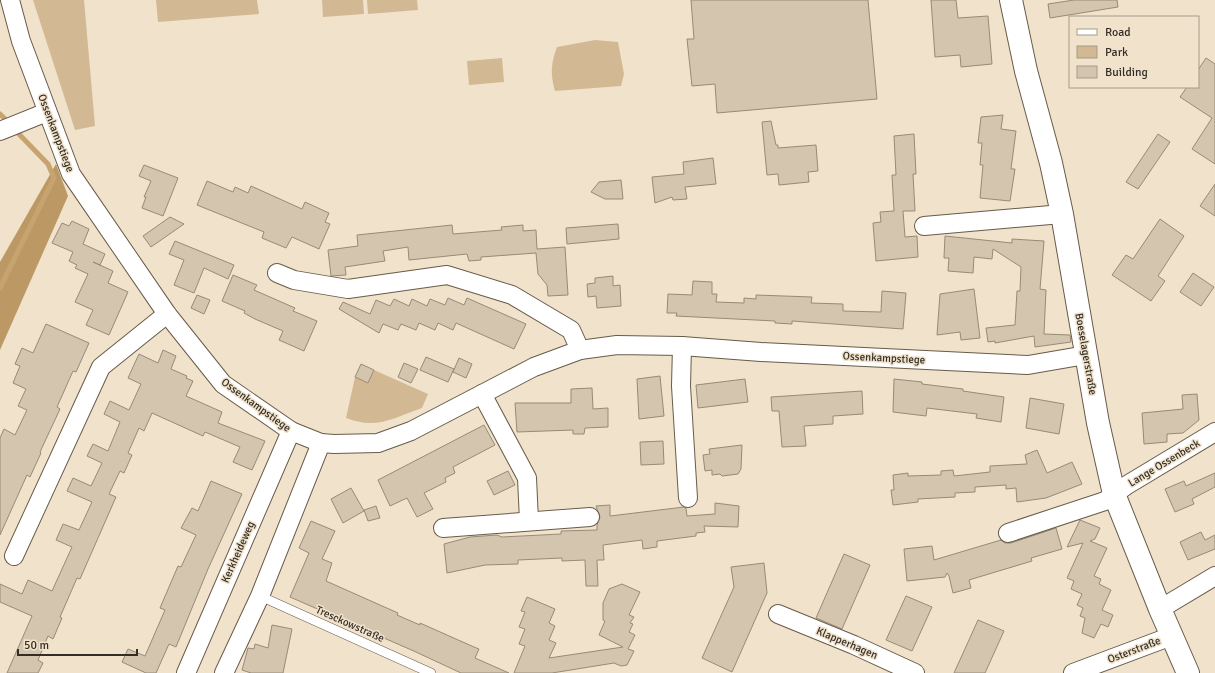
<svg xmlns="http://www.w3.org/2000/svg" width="1215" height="673" font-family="Signika,sans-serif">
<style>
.green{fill:#d3b993}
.forest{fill:#bc9964}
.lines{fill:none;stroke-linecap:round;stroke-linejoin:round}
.stream{stroke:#c7a46f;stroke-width:5}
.building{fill:#d4c5af;stroke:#988a76}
.service-casing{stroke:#685b48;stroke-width:10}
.minor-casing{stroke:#685b48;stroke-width:20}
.tertiary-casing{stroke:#685b48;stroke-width:24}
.service{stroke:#fff;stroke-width:9}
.minor{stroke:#fff;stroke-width:18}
.tertiary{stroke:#fff;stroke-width:22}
.labels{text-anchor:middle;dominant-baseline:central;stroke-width:3;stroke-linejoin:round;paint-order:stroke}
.street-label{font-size:11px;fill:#332e25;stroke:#f1e2cc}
</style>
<rect width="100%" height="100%" fill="#f1e2cc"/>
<g class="green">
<path d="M33,0H84L95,126L75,130Z"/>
<path d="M156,0H257L259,14L158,22Z"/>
<path d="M322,0H363L364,14L323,17Z"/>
<path d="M367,0H417L418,10L368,14Z"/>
<path d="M595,40L618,42L624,74L621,86L555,91C550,74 551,63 557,47Z"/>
<path d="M502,58L504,82L469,85L467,61Z"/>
<path d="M374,370L428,394L422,408C393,418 377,430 346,418L355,377L368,383Z"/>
</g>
<path class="forest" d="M56,164L68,196L0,350V262Z"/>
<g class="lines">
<g class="stream">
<path d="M0,114L9,123"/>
<path d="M0,288L54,178L48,164L14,129"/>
</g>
</g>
<g class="building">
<path d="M691,0H868L877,99L717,113L715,84L692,86L687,39H694Z"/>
<path d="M931,0H956L958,18L988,16L992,64L961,67L960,55L935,57Z"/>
<path d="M1074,0H1117L1118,7L1050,18L1048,4Z"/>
<path d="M1206,58L1215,64V164L1192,149L1212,118L1180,97L1187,87H1198V70Z"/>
<path d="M1003,115L1001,129L1016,131L1011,169H1015L1010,201L980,198L983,165H980L982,143H978L981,117Z"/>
<path d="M771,121L776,145H778V148L816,145L818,171L808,172L809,182L779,185L778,174L767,175L762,122Z"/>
<path d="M914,134L916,174H913L915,211H903L905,237L917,236L918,257L876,261L873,223L881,222L880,212L894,211L892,175H896L894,136Z"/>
<path d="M1158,134L1170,142L1138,189L1126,182Z"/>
<path d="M713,158L716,184L685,187L687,199L673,200L672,197L655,203L652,177L684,174L683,162Z"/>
<path d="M144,165L178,178L163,216L142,208L146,197H144L151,181L139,176Z"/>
<path d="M621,180L623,199H605L591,192L599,182Z"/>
<path d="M207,181L233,192L235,187L248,193L251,186L302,209L305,202L329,213L325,222L330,224L319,249L292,237L286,248L262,238L264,232L197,205Z"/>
<path d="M1215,184V216L1200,206Z"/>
<path d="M170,217L184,224L151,247L143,236Z"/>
<path d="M1160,219L1184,236L1158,276L1165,281L1151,301L1112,275L1126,255L1133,259Z"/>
<path d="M72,221L89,229L83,244L105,254L100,265L93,262L113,271L108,283L128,292L109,335L86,325L93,310L75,302L88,274L75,268L77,265L69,261L73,252L52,243L62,223L69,226Z"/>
<path d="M618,224L619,239L567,244L566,228Z"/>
<path d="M452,225L453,234L502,230L501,227L523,225V231L536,230L537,249L565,247L568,295L548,296L547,285L538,274L536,253L481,257V260L469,261L467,254L409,260L408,247L383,251L385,261L345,267L346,275L331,276L328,250L358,246L357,235Z"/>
<path d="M945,236L1012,243V239L1044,241L1040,289L1046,290L1044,334L1070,335L1071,342L1035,347L1034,336L995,343V341L988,342L986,328L1015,325L1017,291H1020L1021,267L993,249L992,259L974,257L973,273L948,271L949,258H944Z"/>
<path d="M175,241L234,265L228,279L204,268L194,293L174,285L184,260L169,254Z"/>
<path d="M1193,273L1214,287L1201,306L1180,292Z"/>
<path d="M233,275L257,285L254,290L295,308L293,311L317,321L304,351L279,340L283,331L255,319L244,313L245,311L222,301Z"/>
<path d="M613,276V286L620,285L621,306L597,308L596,296L588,297L587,284L595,283V278Z"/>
<path d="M693,281L712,282V294H717L716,302L744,303V298L756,299V295L812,297L811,303L843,304V311L881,312L882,291L906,293L903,329L792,321V324L775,323V321L676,316L677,313H667L668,294L692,295Z"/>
<path d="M974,289L980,338L961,340L960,332L937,335L940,294Z"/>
<path d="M197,295L210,300L204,314L191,308Z"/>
<path d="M448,298L464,305L467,298L526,324L514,349L456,323L453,330L438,323L435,330L419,323L416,330L401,324L398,330L383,324L379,333L339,309L343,302L370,314L376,300L390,306L394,299L409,306L412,299L427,306L430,299L445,305Z"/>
<path d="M46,324L89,343L76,372L73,371L57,407L60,409L40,452L41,453L30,477L27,475L0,535V438L4,429L15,435L27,410L18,406L26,389L13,383L20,366L15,364L22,348L33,353Z"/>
<path d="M163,350L176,356L171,369L187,376L186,378L193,381L186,396L222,412L218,423L265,441L252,470L233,462L240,447L205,432L203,436L152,413L144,431L139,428L128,453L132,455L124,473L120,471L109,494L116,497L80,579L77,578L60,617L62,618L53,639L48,636L38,660L43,663L38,673H7L32,616L0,602V584L22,594L28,580L52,591L72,547L56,540L63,524L79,530L92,502L67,491L73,478L91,486L102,463L87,456L93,444L108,451L120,422L104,414L110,401L129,410L141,384L128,378L139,354L158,363Z"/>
<path d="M426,357L454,369L448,382L420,370Z"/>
<path d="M459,358L472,364L466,378L453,372Z"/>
<path d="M404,363L418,369L411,383L398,377Z"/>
<path d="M361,364L374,370L368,383L355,377Z"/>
<path d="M660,376L664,416L639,419L637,379Z"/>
<path d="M745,379L748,402L698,408L696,385Z"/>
<path d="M894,379L922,382V384L963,389V391L1004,397L1001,422L976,418L977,414L927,408L926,416L893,412Z"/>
<path d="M592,388L593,409L608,408V427L585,428L584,434H573V430L517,432L515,403H571V389Z"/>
<path d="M862,391L863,414L833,416V424L804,426L806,446L782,447L779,411H772L771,397Z"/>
<path d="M1197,394L1199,420L1183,433L1167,434V442L1144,444L1142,413L1183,409L1182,395Z"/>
<path d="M1030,398L1064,404L1059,434L1026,428Z"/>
<path d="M484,425L495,445L453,467L455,473L445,478L446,482L424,493L433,509L417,517L407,498L390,506L378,480Z"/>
<path d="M663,441L664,464L641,465L640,442Z"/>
<path d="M742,445L741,469L738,474L722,476L720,474L712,475V470L705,471L703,455L710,454L709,449Z"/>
<path d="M1037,450L1047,473L1072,462L1082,484L1046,498L1017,502L1016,488L1006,489V485L975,487V492L955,493V497L918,499V502L893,505L891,490H894L893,475L908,473V476L941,475V471L953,470L954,476L990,472V466L1027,464L1025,455Z"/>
<path d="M508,471L515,485L494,495L487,481Z"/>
<path d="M1215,473V487L1192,499L1194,504L1175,512L1165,489L1184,481L1186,486Z"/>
<path d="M211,481L242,494L208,569L176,647L169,644L156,673H146L122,662L128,649L145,656L165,610L160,608L178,566L181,567L196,535L181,528L192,508L198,511Z"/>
<path d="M351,488L364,511L343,523L331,499Z"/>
<path d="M715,503L739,506L738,527L704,526L705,532L696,533V536L657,541V547L643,549L642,540L603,545L604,560H597L598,586H586L585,560L562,561V558L518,560V564L485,565L447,573L444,544L470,537L497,535L502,537L561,534V531L597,530V525L600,517L596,506L610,505V516L684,507L686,508L687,516L715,514Z"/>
<path d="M376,506L380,518L368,521L364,510Z"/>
<path d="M1080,520L1100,528L1095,539L1090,541L1107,548L1094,576L1101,579L1099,584L1111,590L1102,610L1113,615L1108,627L1101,624L1094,638L1082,633L1085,618L1080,616L1083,608L1077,605L1082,594L1071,589L1074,581L1067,578L1083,543L1067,547Z"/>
<path d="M311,521L335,531L322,559L332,563L326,581L398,613L397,615L420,625V623L474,647L479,649L475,658L509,673H461L416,652L290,597L309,553L299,548Z"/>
<path d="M1056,528L1062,549L1031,558L1032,561L969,580L971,588L953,593L949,576L947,573L945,577L907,581L904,549L932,546L934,560L1001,540L1005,543H1011Z"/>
<path d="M1201,532L1205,540L1215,535V549L1188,560L1180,542Z"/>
<path d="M844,554L870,565L842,629L816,618Z"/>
<path d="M764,563L767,593L732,672L702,658L734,587L731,567Z"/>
<path d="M622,584L640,592L629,615L634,617L630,623L633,624L629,632L635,635L628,649L634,651L627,665L621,666L614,663L552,673H514L525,646L519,644L525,629L519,627L525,612L521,611L527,597L555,609L549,623L555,626L549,640L556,643L549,658L623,647L599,635L605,621L603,620V603L609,589Z"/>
<path d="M906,596L932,607L912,651L886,640Z"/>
<path d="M978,620L1004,631L985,673H954Z"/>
<path d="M272,625L292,629L283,673H251L242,670L248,648L254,649L255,644L268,648Z"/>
</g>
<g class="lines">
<defs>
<path id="service" d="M260,596L431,673"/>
<g id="minor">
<path d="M10,0L21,41L71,174L167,314L223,384L291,431L321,443L334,444L378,443L411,431L534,367L580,350L617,345L682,346L761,352L1028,365L1086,355"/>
<path d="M0,131L47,112"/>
<path d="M924,226L1062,214"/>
<path d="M277,273L294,280L348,289L447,275L512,295L571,330L580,350"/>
<path d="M682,346L681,386L688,498"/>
<path d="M482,394L527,478L529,521"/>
<path d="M443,528L590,517"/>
<path d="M1008,533L1105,501L1127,485L1215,432"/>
<path d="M14,556L101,367L167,314"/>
<path d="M1160,609L1215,576"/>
<path d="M778,614L854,645L915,673"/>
<path d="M186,673L291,431"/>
<path d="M224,673L260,596L321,443"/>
<path d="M1073,673L1161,640L1172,634"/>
</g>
<path id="tertiary" d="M1011,0L1026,71L1051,163L1062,214L1098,423L1114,494L1160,609L1188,673"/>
</defs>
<use href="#service" class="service-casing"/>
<use href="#minor" class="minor-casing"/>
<use href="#tertiary" class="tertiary-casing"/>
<use href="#service" class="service"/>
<use href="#minor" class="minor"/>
<use href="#tertiary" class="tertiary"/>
</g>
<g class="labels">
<g class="street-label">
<text transform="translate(56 133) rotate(69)">Ossenkampstiege</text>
<text transform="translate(1086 354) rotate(80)">Boeselagerstraße</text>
<text transform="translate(884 358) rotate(3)">Ossenkampstiege</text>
<text transform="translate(256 405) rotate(36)">Ossenkampstiege</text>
<text transform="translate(1164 463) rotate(-31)">Lange Ossenbeck</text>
<text transform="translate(238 552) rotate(-66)">Kerkheideweg</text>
<text transform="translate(350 624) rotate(24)">Tresckowstraße</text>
<text transform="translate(847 643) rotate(23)">Klapperhagen</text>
<text transform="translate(1134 650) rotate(-21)">Osterstraße</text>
</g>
</g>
<rect x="1069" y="16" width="130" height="72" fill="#f1e2cc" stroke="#a59a89"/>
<rect x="1077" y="29" width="20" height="6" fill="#ffffff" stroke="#a59a89"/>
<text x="1105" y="36" font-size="12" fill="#332e25">Road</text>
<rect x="1077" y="46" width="20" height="12" fill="#d3b993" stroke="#a59a89"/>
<text x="1105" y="56" font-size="12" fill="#332e25">Park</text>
<rect x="1077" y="66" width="20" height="12" fill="#d4c5af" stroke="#a59a89"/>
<text x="1105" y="76" font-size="12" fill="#332e25">Building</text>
<path d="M18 649v6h119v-6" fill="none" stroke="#332e25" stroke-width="2"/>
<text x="24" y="649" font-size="12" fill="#332e25" stroke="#f1e2cc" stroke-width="3" paint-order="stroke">50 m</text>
</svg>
